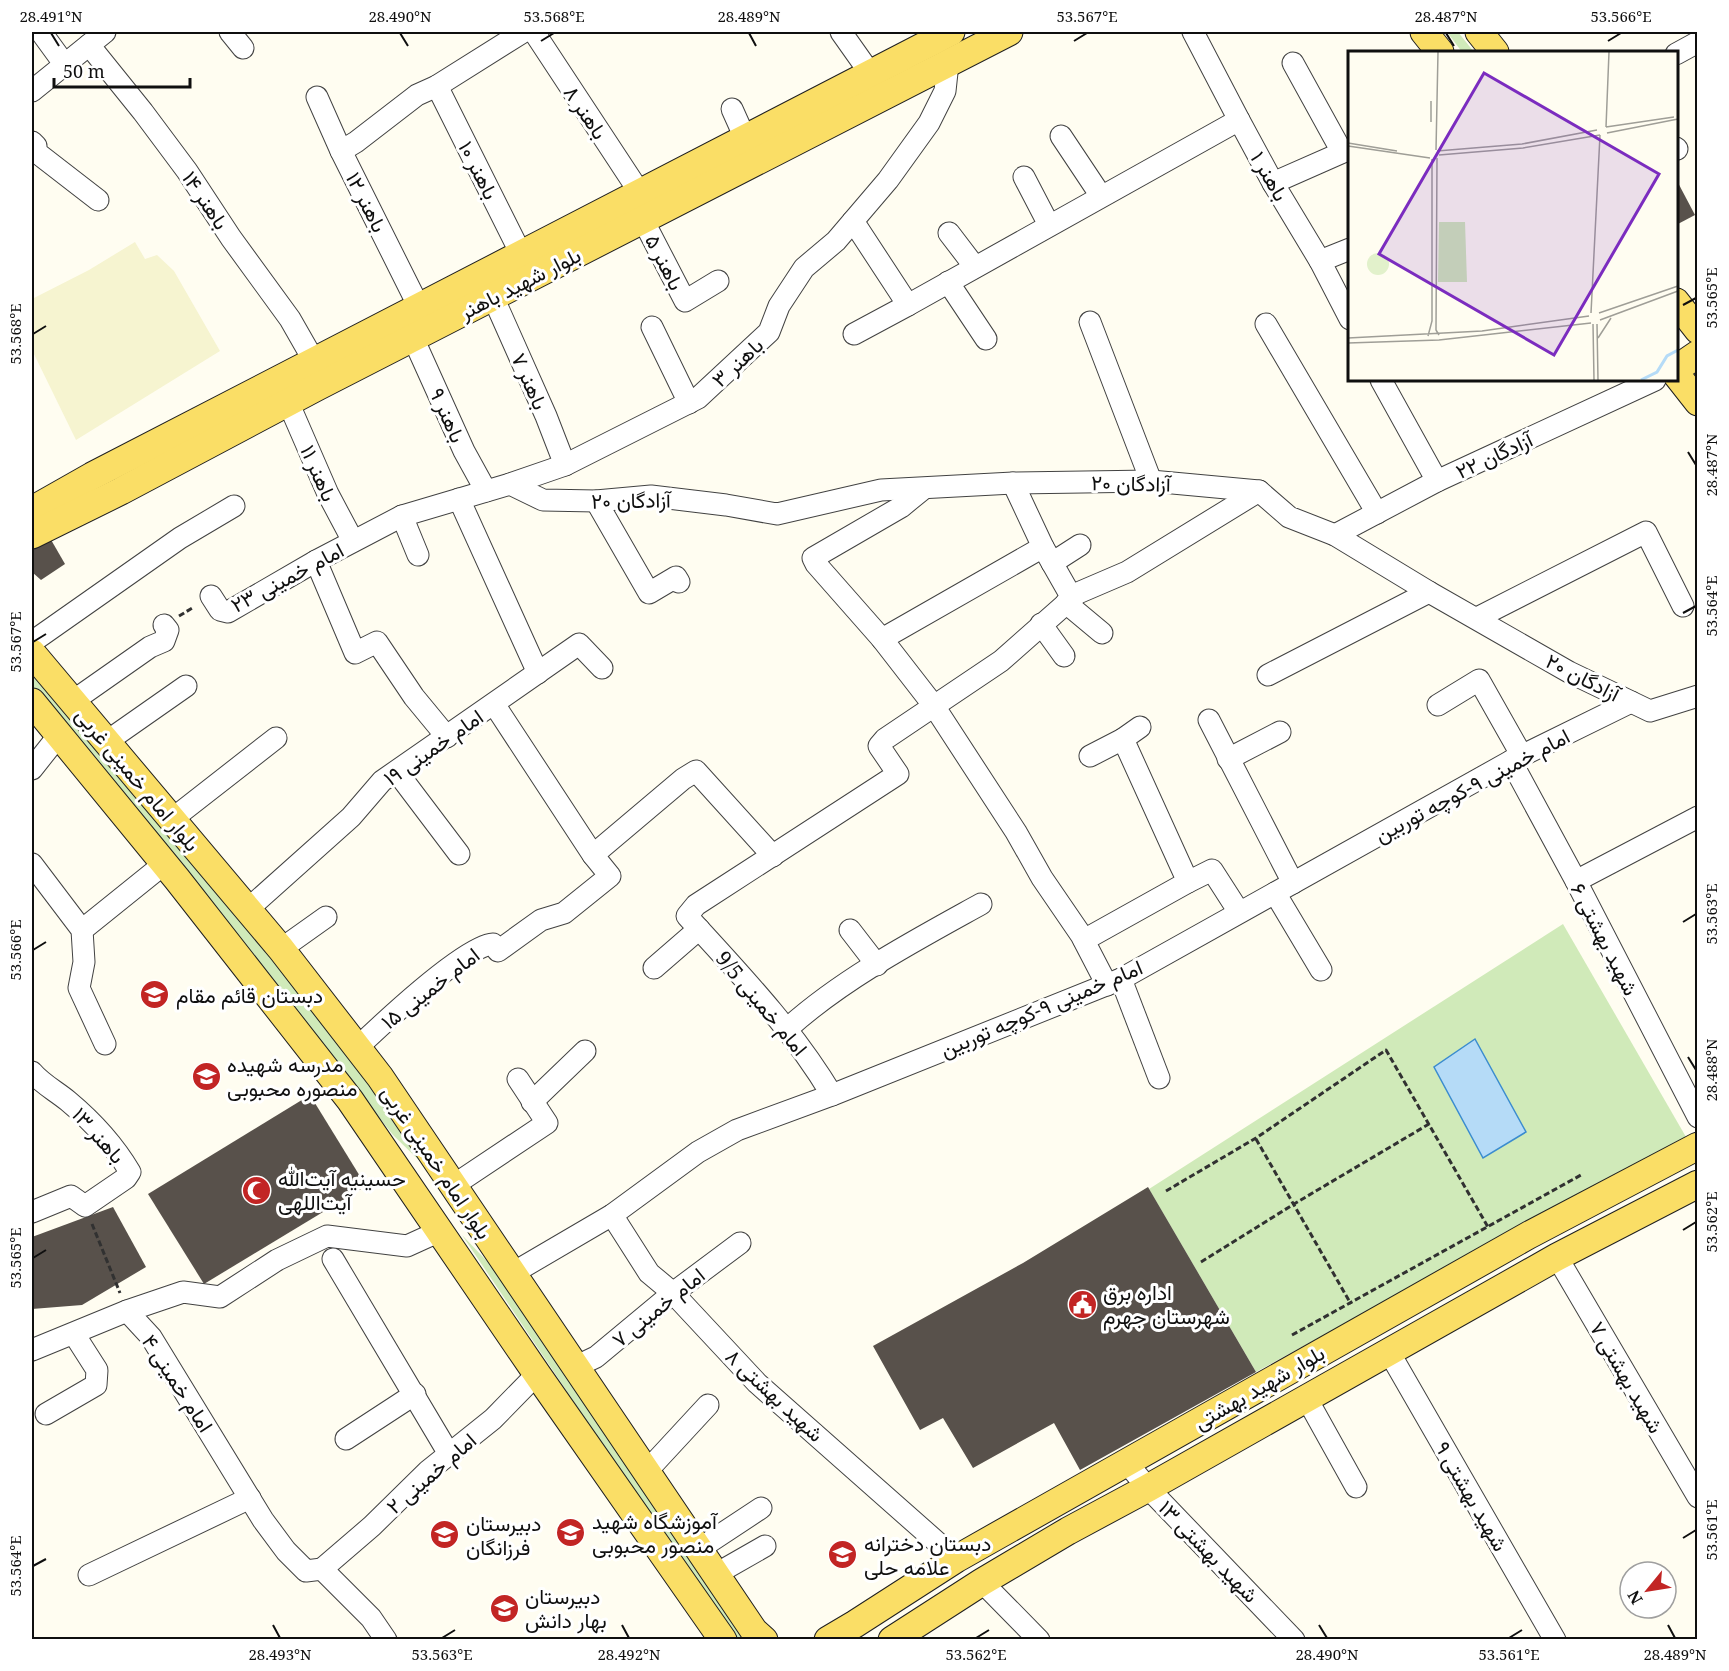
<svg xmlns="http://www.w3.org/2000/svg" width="1729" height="1671" font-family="'Noto Serif',Vazirmatn,serif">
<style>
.farmland{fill:#f6f4d0}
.green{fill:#d0eab9}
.water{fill:#b5dbf7;stroke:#3b8ccf;stroke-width:1.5}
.building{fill:#58514b}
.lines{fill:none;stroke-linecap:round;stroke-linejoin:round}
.minor-casing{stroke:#424242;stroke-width:23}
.major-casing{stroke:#202020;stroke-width:29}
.path{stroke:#313131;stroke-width:3;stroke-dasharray:6 3;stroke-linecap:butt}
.minor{stroke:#fff;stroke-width:21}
.major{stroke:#fade66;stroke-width:27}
.ticks{fill:none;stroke:#0f0f0f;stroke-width:2}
.labels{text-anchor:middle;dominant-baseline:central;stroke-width:6;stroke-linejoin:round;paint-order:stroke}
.street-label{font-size:21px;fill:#0f0f0f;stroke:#fff}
.poi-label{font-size:21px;fill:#0f0f0f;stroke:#fff;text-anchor:start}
.inset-river{fill:none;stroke:#b5dbf7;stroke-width:3}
.inset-road{fill:none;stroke:#9f9e97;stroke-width:1.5}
.view{fill:#7b2cbf;fill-opacity:0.15;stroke:#7b2cbf;stroke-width:3}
.inset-edge{fill:none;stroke:#0f0f0f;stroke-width:3}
.neatline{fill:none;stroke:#0f0f0f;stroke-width:2}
.ticks-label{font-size:15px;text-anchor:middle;fill:#0f0f0f}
</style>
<rect width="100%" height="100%" fill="#fffdf1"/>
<path class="farmland" d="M135,242L145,259L157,255L174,271L220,351L76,440L32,350V299L89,270Z"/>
<g class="green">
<path d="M1447,32H1458L1474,52H1462Z"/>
<path d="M32,669L341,1039L430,1171L393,1135L190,879L32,691Z"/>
<path d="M1563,924L1686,1137L1256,1372L1149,1189Z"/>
<path d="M462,1235L506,1281L751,1639H733Z"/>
</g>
<path class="water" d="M1475,1039L1526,1132L1483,1158L1434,1067Z"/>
<g class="building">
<path d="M1676,179L1695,215L1676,225Z"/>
<path d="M50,538L65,564L41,580L32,572V548Z"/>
<path d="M310,1095L366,1186L204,1284L148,1194Z"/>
<path d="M1148,1187L1256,1372L1080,1470L1054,1423L973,1468L943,1418L920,1430L873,1346L1023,1263Z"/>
<path d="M113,1207L146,1267L82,1305L32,1309V1237Z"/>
</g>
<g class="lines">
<defs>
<g id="minor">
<path d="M41,32L65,65"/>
<path d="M230,32L243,48"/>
<path d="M534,32L640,193"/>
<path d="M841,32L870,73"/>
<path d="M1193,32L1239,120L1273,183L1320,261L1350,319"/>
<path d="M89,45L143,112L187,171L231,238L290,319L314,361"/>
<path d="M1676,54L1698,42"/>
<path d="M1293,63L1342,152"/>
<path d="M437,86L521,254"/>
<path d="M32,91L105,32"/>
<path d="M317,97L341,151L419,307"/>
<path d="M732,109L745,138"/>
<path d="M1061,136L1101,196"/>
<path d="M32,142L36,146V152L98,200"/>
<path d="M1676,148L1677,149"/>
<path d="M341,151L356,142L417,95L437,86L523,32"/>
<path d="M1024,177L1049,225"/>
<path d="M1273,183L1350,149"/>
<path d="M643,220L685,301L718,281"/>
<path d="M853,221L908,305L1239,120"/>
<path d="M949,233L975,267"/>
<path d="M1320,261L1350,249"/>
<path d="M948,282L986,339"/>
<path d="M493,297L546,416L565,465"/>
<path d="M1090,322L1151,481"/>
<path d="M1266,324L1377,513"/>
<path d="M652,327L689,403"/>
<path d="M854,334L908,305"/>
<path d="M413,338L464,451L486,491"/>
<path d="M1381,380L1437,481"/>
<path d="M288,402L328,494L353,541"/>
<path d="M1013,483L1043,547"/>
<path d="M510,484L543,500L596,501L651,496L726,505L777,514L881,490L1013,483L1151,481L1259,491L1289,517L1335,535L1429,592L1569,672L1650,711L1698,696"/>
<path d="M923,489L901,507L813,558L816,564L882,639L934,706L1016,832L1042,878L1081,935L1107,985"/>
<path d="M459,499L538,673"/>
<path d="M596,501L649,593L676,577L679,582"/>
<path d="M402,516L418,555"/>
<path d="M1335,535L1437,481L1655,380"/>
<path d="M316,561L355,653L377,642L414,697L447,737"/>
<path d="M1052,563L1080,545"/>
<path d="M211,596L220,610L228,612L316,561L402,516L510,484L565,465L698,398L769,332L779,306L804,268L836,241L888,180L929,123L945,91L948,63"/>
<path d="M1066,603L1102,633"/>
<path d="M1477,618L1646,532L1683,606"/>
<path d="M1041,624L1064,656"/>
<path d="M882,639L1043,547L1072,598"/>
<path d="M32,642L180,538L234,506"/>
<path d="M1268,675L1429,592"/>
<path d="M73,701L150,647L164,641L168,630L164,625"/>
<path d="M494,704L593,855"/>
<path d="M1438,705L1479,680L1522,756"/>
<path d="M1209,720L1293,883"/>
<path d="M106,742L186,686"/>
<path d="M1090,756L1123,739"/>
<path d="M1228,759L1280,732"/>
<path d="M1511,761L1576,881L1698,1117"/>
<path d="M32,769L55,740L59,736"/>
<path d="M397,772L459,854"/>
<path d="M171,820L276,738"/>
<path d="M32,864L82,930L84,962L79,988L105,1044"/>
<path d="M1576,881L1698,817"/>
<path d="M1188,882L1212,870L1239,912"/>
<path d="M1275,893L1321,970"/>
<path d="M247,910L351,817L382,781L579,644L602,668"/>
<path d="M82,930L164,864"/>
<path d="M850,930L877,965"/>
<path d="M1084,940L1188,882L1123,739L1140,727"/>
<path d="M281,949L326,917"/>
<path d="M654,968L699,929"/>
<path d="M1121,979L1159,1078"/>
<path d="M787,1029C842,979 916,940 981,904"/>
<path d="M357,1048C379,1027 466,945 493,944L498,951L541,920L564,913L610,876L593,855L683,779L696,771L773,856"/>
<path d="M32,1072C42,1084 56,1091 68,1101C92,1121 114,1145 130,1172L126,1178L85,1206L71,1196L32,1212"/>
<path d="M832,1095C792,1028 739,973 687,916L696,905L898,774L879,746L885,739L1001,661L1078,593L1127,572L1259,491"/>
<path d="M532,1102L585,1051"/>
<path d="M454,1185L547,1123L518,1079"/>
<path d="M612,1215L649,1273L673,1293L757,1383L956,1559"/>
<path d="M1557,1257L1698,1497"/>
<path d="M333,1259L449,1454"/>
<path d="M513,1273L612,1215L698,1152L737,1130L832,1095L1121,979L1511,761L1631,702"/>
<path d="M32,1350L127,1311"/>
<path d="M1389,1352L1555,1640"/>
<path d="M575,1367L596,1357L673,1293L740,1243"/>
<path d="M1307,1399L1356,1487"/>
<path d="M46,1414L96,1385L97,1370L74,1334"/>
<path d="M346,1439L415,1394"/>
<path d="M1126,1462L1148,1488L1294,1640"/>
<path d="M646,1472L708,1405"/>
<path d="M699,1549L761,1508"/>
<path d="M322,1569L306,1571L286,1551L263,1520L151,1337L127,1311L183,1292L220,1297L277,1260L327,1236L407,1246L440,1231"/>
<path d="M322,1569L372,1526L428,1471L493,1419L537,1374"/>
<path d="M322,1569L371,1618L386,1640"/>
<path d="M716,1574L765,1546"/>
<path d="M89,1575L250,1498"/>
<path d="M982,1582L1039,1640"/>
</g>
<g id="major">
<path d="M1424,32L1440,52"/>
<path d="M1479,32L1495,52"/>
<path d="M1676,302L1698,330"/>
<path d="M1676,369L1698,354"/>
<path d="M1676,374L1698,402"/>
<path d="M32,510L92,476L951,32"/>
<path d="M32,535L121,491L317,387L1009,32"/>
<path d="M32,653L281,949L380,1077L754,1631L764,1640"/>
<path d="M32,702L177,879L350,1100L537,1374L723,1640"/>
<path d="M828,1640L855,1624L956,1559L1529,1235L1698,1146"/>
<path d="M892,1640L982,1582L1068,1531L1148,1488L1557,1257L1698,1184"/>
</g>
</defs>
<use href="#minor" class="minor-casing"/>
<use href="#major" class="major-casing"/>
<g class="path">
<path d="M179,616L194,607"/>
<path d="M1256,1139L1351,1304"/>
<path d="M1166,1191L1256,1138L1386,1050L1488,1227"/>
<path d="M92,1224L120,1293"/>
<path d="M1201,1262L1294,1204L1429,1124"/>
<path d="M1292,1335L1581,1175"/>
</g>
<use href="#minor" class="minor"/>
<use href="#major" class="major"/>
</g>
<path class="ticks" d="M51,33L59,46M400,33L408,46M749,33L756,46M1446,33L1454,46M541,41L554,33M1074,41L1087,33M1608,41L1621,33M1683,305L1696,298M33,334L46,326M1688,452L1696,465M1683,613L1696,606M33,642L46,634M1683,922L1696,914M33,950L46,942M1688,1057L1696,1070M1683,1230L1696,1222M33,1258L46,1250M1683,1538L1696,1530M33,1566L46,1559M273,1625L280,1638M622,1625L629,1638M1319,1625L1327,1638M1668,1625L1675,1638M442,1638L455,1630M976,1638L989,1630M1509,1638L1522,1630"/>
<defs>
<symbol id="school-disc" viewBox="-11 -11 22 22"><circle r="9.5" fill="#c22524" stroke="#fff"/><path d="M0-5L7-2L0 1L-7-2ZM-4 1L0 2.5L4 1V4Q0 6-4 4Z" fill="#fff"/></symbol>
<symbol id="mosque-disc" viewBox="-11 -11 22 22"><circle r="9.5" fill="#c22524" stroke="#fff"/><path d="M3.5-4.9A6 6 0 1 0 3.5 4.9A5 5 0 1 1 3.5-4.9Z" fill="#fff"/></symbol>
<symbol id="civic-disc" viewBox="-11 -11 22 22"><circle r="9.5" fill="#c22524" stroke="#fff"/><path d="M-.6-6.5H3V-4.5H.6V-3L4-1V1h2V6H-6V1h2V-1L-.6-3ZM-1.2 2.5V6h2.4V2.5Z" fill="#fff"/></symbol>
</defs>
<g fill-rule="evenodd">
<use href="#school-disc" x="138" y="978" width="33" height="33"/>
<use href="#school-disc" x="190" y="1060" width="33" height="33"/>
<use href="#mosque-disc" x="240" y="1174" width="33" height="33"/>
<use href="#civic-disc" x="1066" y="1288" width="33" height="33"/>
<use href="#school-disc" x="554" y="1516" width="33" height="33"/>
<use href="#school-disc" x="428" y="1518" width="33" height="33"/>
<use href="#school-disc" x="826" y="1538" width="33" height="33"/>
<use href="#school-disc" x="488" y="1592" width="33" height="33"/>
</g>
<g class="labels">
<g class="street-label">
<text transform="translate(586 112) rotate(56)">باهنر ۸</text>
<text transform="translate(479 170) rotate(63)">باهنر ۱۰</text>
<text transform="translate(1270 176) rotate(60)">باهنر ۱</text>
<text transform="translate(206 200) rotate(56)">باهنر ۱۴</text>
<text transform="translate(367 202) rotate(63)">باهنر ۱۲</text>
<text transform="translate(665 262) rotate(63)">باهنر ۵</text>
<text transform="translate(520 283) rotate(-27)">بلوار شهید باهنر</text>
<text transform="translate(737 362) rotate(-43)">باهنر ۳</text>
<text transform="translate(530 381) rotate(66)">باهنر ۷</text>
<text transform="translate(448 415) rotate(66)">باهنر ۹</text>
<text transform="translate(1494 455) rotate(-25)">آزادگان ۲۲</text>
<text transform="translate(319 473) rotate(66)">باهنر ۱۱</text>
<text transform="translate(1131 483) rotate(1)">آزادگان ۲۰</text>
<text transform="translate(631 500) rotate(-1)">آزادگان ۲۰</text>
<text transform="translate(287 577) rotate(-28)">امام خمینی ۲۳</text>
<text transform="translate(1583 677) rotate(27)">آزادگان ۲۰</text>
<text transform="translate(433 747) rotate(-35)">امام خمینی ۱۹</text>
<text transform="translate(138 779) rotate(50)">بلوار امام خمینی غربی</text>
<text transform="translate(1472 785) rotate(-28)">امام خمینی ۹-کوچه توربین</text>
<text transform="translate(1605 939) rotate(63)">شهید بهشتی ۶</text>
<text transform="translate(430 988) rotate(-38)">امام خمینی ۱۵</text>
<text transform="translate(762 1003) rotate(50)">امام خمینی 9/5</text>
<text transform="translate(1041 1008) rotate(-23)">امام خمینی ۹-کوچه توربین</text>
<text transform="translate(99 1135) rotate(48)">باهنر ۱۳</text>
<text transform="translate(437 1162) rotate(56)">بلوار امام خمینی غربی</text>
<text transform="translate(658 1307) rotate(-39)">امام خمینی ۷</text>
<text transform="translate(1627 1377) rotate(60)">شهید بهشتی ۷</text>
<text transform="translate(178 1383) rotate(57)">امام خمینی ۴</text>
<text transform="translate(1259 1387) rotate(-30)">بلوار شهید بهشتی</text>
<text transform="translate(775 1395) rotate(43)">شهید بهشتی ۸</text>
<text transform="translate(431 1473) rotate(-41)">امام خمینی ۲</text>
<text transform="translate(1472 1496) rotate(60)">شهید بهشتی ۹</text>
<text transform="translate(1209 1551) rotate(46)">شهید بهشتی ۱۳</text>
</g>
<g class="poi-label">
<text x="176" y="995">دبستان قائم مقام</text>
<text x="227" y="1064">مدرسه شهیده<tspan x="227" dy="24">منصوره محبوبی</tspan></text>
<text x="278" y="1178">حسینیه آیت‌الله<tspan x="278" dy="24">آیت‌اللهی</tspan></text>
<text x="1103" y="1292">اداره برق<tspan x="1103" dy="24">شهرستان جهرم</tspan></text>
<text x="592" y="1521">آموزشگاه شهید<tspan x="592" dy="24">منصور محبوبی</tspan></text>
<text x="466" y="1523">دبیرستان<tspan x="466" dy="24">فرزانگان</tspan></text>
<text x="864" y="1543">دبستان دخترانه<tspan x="864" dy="24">علامه حلی</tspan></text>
<text x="525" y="1596">دبیرستان<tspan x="525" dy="24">بهار دانش</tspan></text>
</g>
</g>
<g transform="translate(1348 51)">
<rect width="330" height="330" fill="#fffdf1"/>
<path d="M91,171H117L119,231H90Z" fill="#d0eab9"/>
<path d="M19 213a11 11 0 1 1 22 0a11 11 0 1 1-22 0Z" fill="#e2f1cb"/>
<path class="inset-river" d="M293,329L309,321L319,305L330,299"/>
<path class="inset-road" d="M83,71V50M258,76L261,1M258,76L326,66M259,82L330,68M0,92L49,100M0,95L82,107M88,99L90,1M89,100L174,93L249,79M91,104L175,97L252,84M89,107L88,279L91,284M243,262L252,84M251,262L330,235M252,269L330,240M245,273L246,329M249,273L250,329M80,285L84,270V108M0,287L134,280L241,265M250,287L263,267M0,292L91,289L243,272"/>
<path class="view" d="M136,22L311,123L206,304L31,203Z"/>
<rect width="330" height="330" class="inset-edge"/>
</g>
<rect width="1729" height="1671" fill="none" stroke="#ffffff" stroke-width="66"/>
<g transform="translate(1648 1590) rotate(240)"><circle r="28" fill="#ffffff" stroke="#9f9f9f" stroke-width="1.5"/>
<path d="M0-4.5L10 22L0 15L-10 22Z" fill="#c22524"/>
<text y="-9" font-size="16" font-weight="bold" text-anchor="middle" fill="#0f0f0f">N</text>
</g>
<path d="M54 78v9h136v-9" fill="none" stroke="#0f0f0f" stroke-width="3"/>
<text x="63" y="78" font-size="18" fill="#0f0f0f" stroke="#ffffff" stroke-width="4.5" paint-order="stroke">50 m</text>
<rect x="33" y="33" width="1663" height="1605" class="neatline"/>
<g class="ticks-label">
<text x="51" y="22">28.491°N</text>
<text x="400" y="22">28.490°N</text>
<text x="554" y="22">53.568°E</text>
<text x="749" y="22">28.489°N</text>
<text x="1087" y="22">53.567°E</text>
<text x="1446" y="22">28.487°N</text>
<text x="1621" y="22">53.566°E</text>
<text transform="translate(1712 298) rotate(-90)" y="5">53.565°E</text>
<text transform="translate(16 334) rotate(-90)" y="5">53.568°E</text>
<text transform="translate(1712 465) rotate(-90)" y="5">28.487°N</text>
<text transform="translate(1712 606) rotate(-90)" y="5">53.564°E</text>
<text transform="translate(16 642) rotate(-90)" y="5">53.567°E</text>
<text transform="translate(1712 914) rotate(-90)" y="5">53.563°E</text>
<text transform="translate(16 950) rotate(-90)" y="5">53.566°E</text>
<text transform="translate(1712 1070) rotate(-90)" y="5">28.488°N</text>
<text transform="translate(1712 1222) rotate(-90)" y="5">53.562°E</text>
<text transform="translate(16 1258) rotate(-90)" y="5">53.565°E</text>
<text transform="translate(1712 1530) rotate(-90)" y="5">53.561°E</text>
<text transform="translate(16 1566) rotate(-90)" y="5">53.564°E</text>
<text x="280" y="1660">28.493°N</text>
<text x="442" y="1660">53.563°E</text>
<text x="629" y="1660">28.492°N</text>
<text x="976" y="1660">53.562°E</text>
<text x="1327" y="1660">28.490°N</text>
<text x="1509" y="1660">53.561°E</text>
<text x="1675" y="1660">28.489°N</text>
</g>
</svg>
